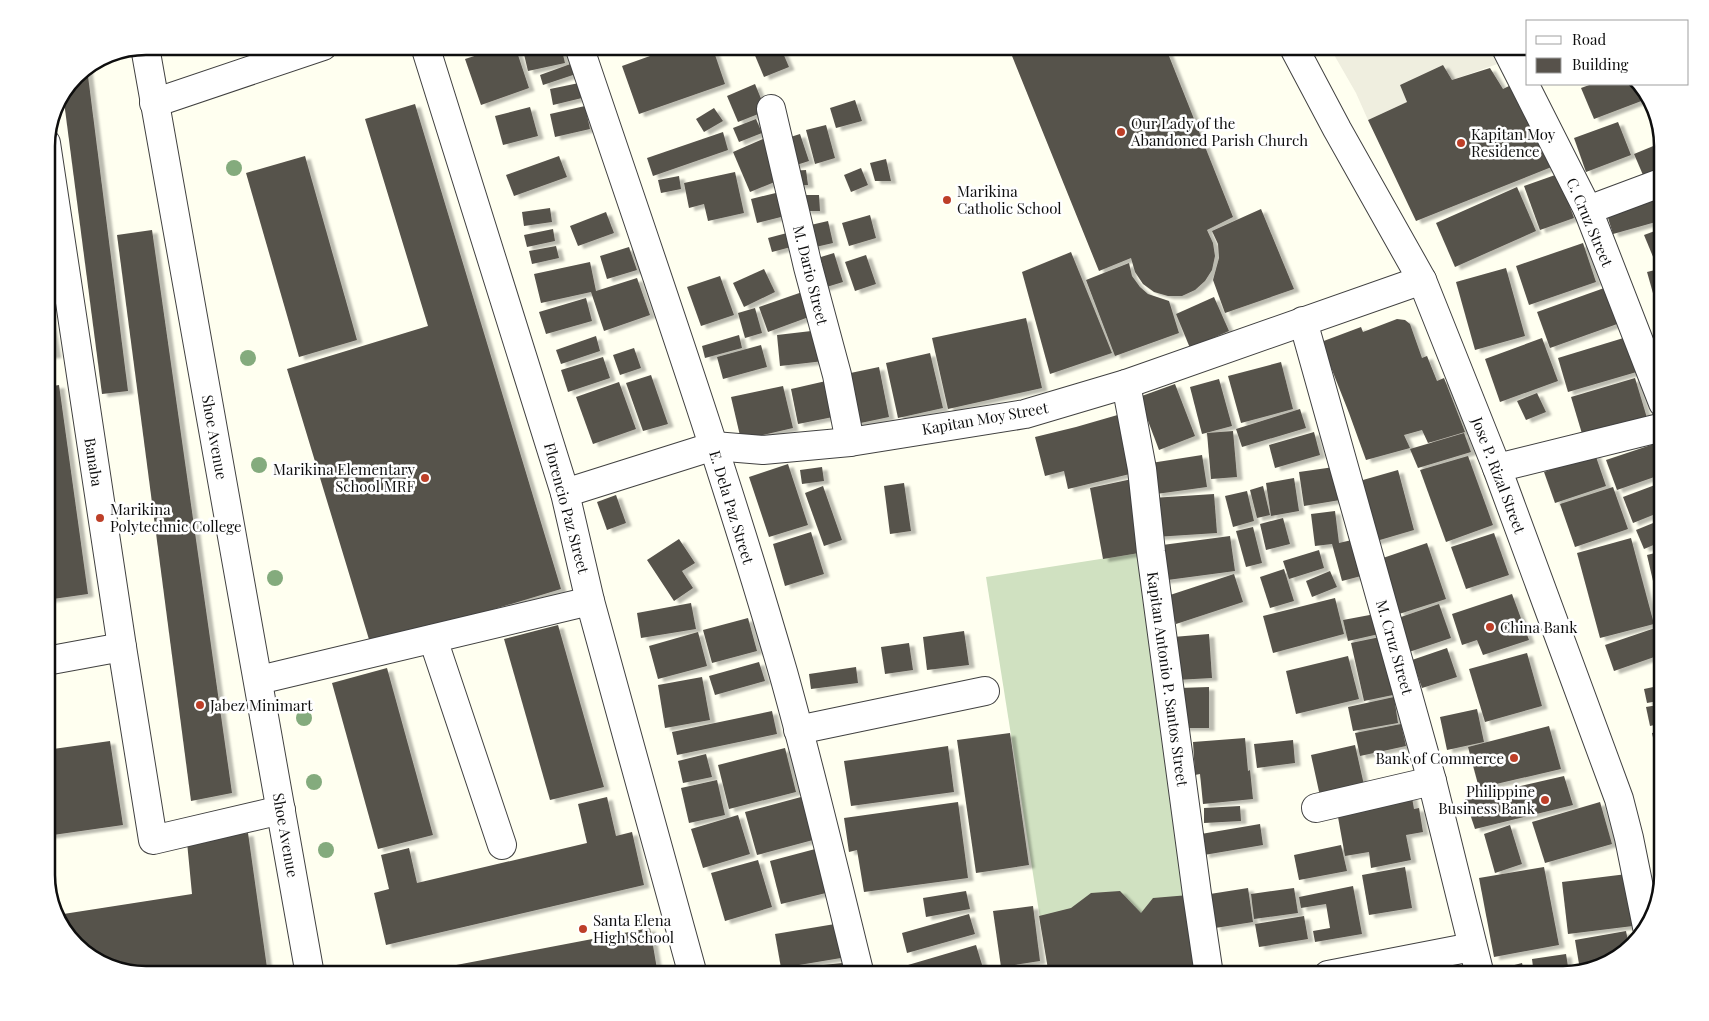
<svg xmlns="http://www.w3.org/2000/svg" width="1709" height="1021" font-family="'Playfair Display',serif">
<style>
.cemetery{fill:#d0e1c1}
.plaza{fill:#efeedf}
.building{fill:#57524b;filter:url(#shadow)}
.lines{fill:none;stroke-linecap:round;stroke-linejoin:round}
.minor-casing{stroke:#414141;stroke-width:30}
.minor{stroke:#fff;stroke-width:28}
.tree{fill:#84ab7d}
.poi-dot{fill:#bd3f28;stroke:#fff;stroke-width:2}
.labels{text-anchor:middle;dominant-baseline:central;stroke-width:5;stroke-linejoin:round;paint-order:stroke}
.poi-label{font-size:15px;fill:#0e0e0e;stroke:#fff;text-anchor:start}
.street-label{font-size:15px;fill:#0e0e0e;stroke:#fff}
.rim{fill:none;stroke:#0e0e0e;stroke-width:2.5}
</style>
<defs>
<filter id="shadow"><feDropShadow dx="5.5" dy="3" stdDeviation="1" flood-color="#0004"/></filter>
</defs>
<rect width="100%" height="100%" fill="#fffff0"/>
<path class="cemetery" d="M1145,552L1189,895L1066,975H1049L986,577Z"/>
<path class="plaza" d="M1329,46H1494L1503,62L1452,80L1443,65L1400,85L1407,102L1368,120L1356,93Z"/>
<g class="building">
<path d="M491,46H515L529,88L481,105L465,59L493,50Z"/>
<path d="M522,46H561L565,63L528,71Z"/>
<path d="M650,46H669V47L652,52Z"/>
<path d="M678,46H712L725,84L639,114L622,66Z"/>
<path d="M751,46H780L789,67L764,77Z"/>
<path d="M1008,46H1165L1233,217L1207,230L1213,243L1215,256L1212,270L1205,281L1195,290L1182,296H1168L1154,292L1143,284L1135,272L1131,258L1099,271Z"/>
<path d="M576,62L579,73L543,85L540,75Z"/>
<path d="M1443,65L1452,80L1490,68L1503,89L1513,84L1554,166L1416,221L1368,120L1407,102L1400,85Z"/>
<path d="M87,68L128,391L102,394L63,94L76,75Z"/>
<path d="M579,83L582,98L553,105L550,89Z"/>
<path d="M755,84L766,111L738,122L727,96Z"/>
<path d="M1592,84H1637L1644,100L1594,119L1581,88Z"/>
<path d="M855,100L862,121L836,128L830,108Z"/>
<path d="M415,104L561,589L371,646L287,369L428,326L365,119Z"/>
<path d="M585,106L590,129L555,137L550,114Z"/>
<path d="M530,107L538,136L503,145L495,116Z"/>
<path d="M714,108L723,121L704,132L696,119Z"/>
<path d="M756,119L762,133L739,142L733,128Z"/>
<path d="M1618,122L1631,155L1586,172L1574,138Z"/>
<path d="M826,125L835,158L815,164L806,130Z"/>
<path d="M723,132L728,150L653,176L647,158Z"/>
<path d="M800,134L809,161L790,167L781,140Z"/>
<path d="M765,138L782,179L750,192L733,152Z"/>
<path d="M1663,142V175L1646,182L1634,154Z"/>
<path d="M305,156L357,340L299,357L246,173Z"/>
<path d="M559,156L567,177L514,196L506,175Z"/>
<path d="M886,159L891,181H875L870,163Z"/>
<path d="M861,168L868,185L851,192L844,175Z"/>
<path d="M806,170L808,185L789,186L788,171Z"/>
<path d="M735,172L744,213L708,221L704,204L689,208L684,183Z"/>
<path d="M1558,174L1574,218L1540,230L1524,186Z"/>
<path d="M679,176L681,189L661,193L658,180Z"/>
<path d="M1517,187L1536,231L1455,267L1436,223Z"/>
<path d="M1663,187V220L1613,234L1604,205Z"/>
<path d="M784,191L789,215L757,223L751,199Z"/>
<path d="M804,195H819L820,211H805Z"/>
<path d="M550,208L552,222L524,226L522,212Z"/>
<path d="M1261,209L1294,289L1225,313L1213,280L1219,258L1218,244L1212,231Z"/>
<path d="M606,212L614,233L578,246L570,226Z"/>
<path d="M870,215L876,238L849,246L842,223Z"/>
<path d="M828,221L833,243L807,249L802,227Z"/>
<path d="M1663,228V262L1656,264L1644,235Z"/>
<path d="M553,229L555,241L527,247L524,235Z"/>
<path d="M152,230L232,793L191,801L117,235Z"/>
<path d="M787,233L791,247L772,252L768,238Z"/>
<path d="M1583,243L1596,282L1529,305L1516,266Z"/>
<path d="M556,246L559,258L532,264L529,251Z"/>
<path d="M629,247L637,270L607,279L600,256Z"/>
<path d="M1071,252L1112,353L1050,374L1022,272Z"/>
<path d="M834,253L843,282L820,289L811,260Z"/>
<path d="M866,255L876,284L855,291L845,262Z"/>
<path d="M590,262L596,291L637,278L650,315L604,331L591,292L541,303L534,274Z"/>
<path d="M1129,263L1132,276L1140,287L1148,294L1169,301L1179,333L1115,356L1086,280Z"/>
<path d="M1506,268L1525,336L1475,350L1456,282Z"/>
<path d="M1663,268V302L1656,304L1647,272Z"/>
<path d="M764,269L775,292L744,307L733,283Z"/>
<path d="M720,276L734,315L701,326L687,287Z"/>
<path d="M1607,287L1620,323L1550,348L1537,312Z"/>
<path d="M808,290L817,314L768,332L759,307Z"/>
<path d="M1214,297L1229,331L1190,348L1176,314Z"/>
<path d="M46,298L56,355L46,356Z"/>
<path d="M586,298L592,321L546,334L539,312Z"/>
<path d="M755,308L762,333L745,338L738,313Z"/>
<path d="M1026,318L1042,388L948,409L932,338Z"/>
<path d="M1397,319L1405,320L1410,324L1422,358L1427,356L1437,381L1444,378L1465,432L1428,443L1422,430L1404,435L1410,448L1366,460L1349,413L1321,342L1361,327L1363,332Z"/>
<path d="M820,330L824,361L780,366L777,335Z"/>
<path d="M739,335L742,348L705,358L702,346Z"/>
<path d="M596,336L600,351L561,364L556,350Z"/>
<path d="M1630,336L1640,371L1568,392L1558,358Z"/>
<path d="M1542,338L1558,381L1500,402L1485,359Z"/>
<path d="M761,345L767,367L723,379L717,357Z"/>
<path d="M634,348L641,368L620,375L613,355Z"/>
<path d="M930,353L943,408L898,418L886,363Z"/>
<path d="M603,357L610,378L568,392L561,370Z"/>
<path d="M1281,362L1293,409L1241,423L1228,376Z"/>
<path d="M879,367L889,417L851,425L841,375Z"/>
<path d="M651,375L668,424L643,431L626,383Z"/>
<path d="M1635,378L1647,418L1583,437L1571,397Z"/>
<path d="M1219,379L1232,426L1202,434L1190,387Z"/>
<path d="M826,381L833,417L798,424L791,389Z"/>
<path d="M619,382L636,429L593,444L576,397Z"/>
<path d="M1175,384L1195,436L1159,450L1139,397Z"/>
<path d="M59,385L88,594L46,600V387Z"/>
<path d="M783,386L793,428L741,440L731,397Z"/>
<path d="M1537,393L1546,412L1526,420L1517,401Z"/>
<path d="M1300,409L1306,428L1242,447L1236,429Z"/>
<path d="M1121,414L1134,473L1068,489L1064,471L1045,476L1035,437L1076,427Z"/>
<path d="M1233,431L1237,477L1211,479L1207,433Z"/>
<path d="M1314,432L1320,455L1275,468L1269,445Z"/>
<path d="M1464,433L1471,452L1418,468L1410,449Z"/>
<path d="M1663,441V474L1617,490L1606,460Z"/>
<path d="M1595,454L1606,486L1555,503L1544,472Z"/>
<path d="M1202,455L1207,487L1156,494L1151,463Z"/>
<path d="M1468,456L1493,525L1446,542L1420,470Z"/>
<path d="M788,464L808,525L769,537L749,477Z"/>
<path d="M822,467L824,481L802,484L800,470Z"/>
<path d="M1334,467L1340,500L1304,506L1299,472Z"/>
<path d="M1398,470L1414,530L1373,542L1356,482Z"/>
<path d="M1294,478L1299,511L1271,516L1266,483Z"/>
<path d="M1132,479L1145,552L1103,559L1090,488Z"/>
<path d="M1663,482V511L1633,523L1623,497Z"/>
<path d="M904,483L911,531L890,534L884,486Z"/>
<path d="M823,486L842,540L824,546L805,493Z"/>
<path d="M1263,486L1270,515L1257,518L1250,490Z"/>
<path d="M1613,487L1628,529L1575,547L1560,504Z"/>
<path d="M1247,491L1254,521L1233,527L1225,496Z"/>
<path d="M1214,494L1217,533L1155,537L1152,498Z"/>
<path d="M616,495L626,523L607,530L597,502Z"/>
<path d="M1335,511L1339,543L1356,539L1365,575L1342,581L1332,544L1315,546L1311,514Z"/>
<path d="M1283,518L1290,544L1266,550L1260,524Z"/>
<path d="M1663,519V541L1644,549L1636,530Z"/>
<path d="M1253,527L1262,563L1246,567L1236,531Z"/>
<path d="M811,532L824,574L785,586L773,544Z"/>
<path d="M1494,533L1509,575L1466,589L1451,547Z"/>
<path d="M1230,536L1235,571L1160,581L1155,546Z"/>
<path d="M1631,538L1654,624L1600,638L1577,553Z"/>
<path d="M679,539L695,563L682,571L693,588L674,601L647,560Z"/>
<path d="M1427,543L1446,599L1399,614L1380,559Z"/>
<path d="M1319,550L1324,568L1289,579L1283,561Z"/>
<path d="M1663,551V592L1656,594L1647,555Z"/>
<path d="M1284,569L1294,601L1270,608L1260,577Z"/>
<path d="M1330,571L1337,587L1312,597L1306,581Z"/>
<path d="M1234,574L1243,602L1176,624L1167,596Z"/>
<path d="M1512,594L1529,640L1483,655L1477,640L1462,645L1452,614Z"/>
<path d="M1335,598L1344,634L1273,653L1263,616Z"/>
<path d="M691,603L696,629L641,638L637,613Z"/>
<path d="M1439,604L1451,638L1409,652L1398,618Z"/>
<path d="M1375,614L1379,634L1348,641L1343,620Z"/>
<path d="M748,618L757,651L712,663L703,630Z"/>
<path d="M558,625L604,787L550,800L504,639Z"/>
<path d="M1661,626L1663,632V654L1614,671L1605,645Z"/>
<path d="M964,631L969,665L927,670L923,637Z"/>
<path d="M698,632L707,666L658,679L649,646Z"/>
<path d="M1209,634L1212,678L1176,680L1173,637Z"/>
<path d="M1380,637L1393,695L1364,701L1351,643Z"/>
<path d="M909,643L913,670L885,674L881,647Z"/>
<path d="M1447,648L1457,677L1422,688L1412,660Z"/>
<path d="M1527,653L1542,706L1485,722L1469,669Z"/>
<path d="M1348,656L1359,699L1296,714L1286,671Z"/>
<path d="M759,662L765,681L715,695L709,676Z"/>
<path d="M856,667L858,683L811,689L809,674Z"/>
<path d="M387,668L433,835L378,849L332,683Z"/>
<path d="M702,677L710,720L665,728L658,685Z"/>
<path d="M1663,685V700L1647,703L1644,689Z"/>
<path d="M1209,687V728H1179V688Z"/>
<path d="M1394,697L1398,723L1353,731L1348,707Z"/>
<path d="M1663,704V723L1650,726L1646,707Z"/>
<path d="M1477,709L1484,742L1447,750L1440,717Z"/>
<path d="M772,711L777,734L677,755L672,732Z"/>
<path d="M1401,724L1406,746L1360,756L1355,733Z"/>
<path d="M1549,726L1561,769L1479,788L1468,747Z"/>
<path d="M1663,731V778H1662L1652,733Z"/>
<path d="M1010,733L1029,865L976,873L957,740Z"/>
<path d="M1245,738L1248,771L1250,770L1253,799L1203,804L1200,774L1195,775L1193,742Z"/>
<path d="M1293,740L1295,763L1257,768L1254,744Z"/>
<path d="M110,741L123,825L46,836V750Z"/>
<path d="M1355,745L1364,785L1320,796L1311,755Z"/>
<path d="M948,746L954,792L851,806L844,761Z"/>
<path d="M785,748L796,792L729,809L718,765Z"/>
<path d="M706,754L712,777L683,783L678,761Z"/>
<path d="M1564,776L1573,805L1475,829L1465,799Z"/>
<path d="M717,780L725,815L689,823L681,788Z"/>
<path d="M1411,792L1414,809L1419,808L1423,832L1406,835L1411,860L1371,868L1369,852L1345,856L1336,806Z"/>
<path d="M607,797L616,836L632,832L644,885L386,945L374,893L389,889L381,855L409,848L417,883L587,843L578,804Z"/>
<path d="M801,797L813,840L757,855L745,812Z"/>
<path d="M1663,798V834H1662L1656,799Z"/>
<path d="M958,802L968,878L864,892L857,850L849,852L844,818Z"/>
<path d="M1600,802L1612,844L1545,863L1532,822Z"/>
<path d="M1240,806L1241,821L1204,823V808Z"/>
<path d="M738,815L750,854L703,868L691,829Z"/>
<path d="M1260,824L1263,845L1204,855L1201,834Z"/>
<path d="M1510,825L1522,864L1495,873L1484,834Z"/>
<path d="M248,833L268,975H146L96,961L60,925L57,915L192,894L187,842Z"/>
<path d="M1341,845L1347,871L1299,880L1294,855Z"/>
<path d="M819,848L830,892L781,904L770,861Z"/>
<path d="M758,860L772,907L725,921L711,873Z"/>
<path d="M1405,867L1412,908L1369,915L1362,875Z"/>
<path d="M1544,867L1559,945L1494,957L1479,878Z"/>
<path d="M1627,874L1633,926L1568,934L1562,882Z"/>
<path d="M1353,886L1362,934L1315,942L1313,931L1330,928L1326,904L1301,908L1299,897Z"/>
<path d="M1248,888L1253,922L1215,928L1210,894Z"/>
<path d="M1294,888L1298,913L1254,919L1251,894Z"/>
<path d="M966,891L970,909L926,917L923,898Z"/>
<path d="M1120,891L1141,913L1153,898L1189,895L1200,975H1134L1133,965L1066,975H1049L1039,916L1071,908L1091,893Z"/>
<path d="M1033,906L1040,961L1001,967L993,911Z"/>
<path d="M969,914L975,934L907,953L902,933Z"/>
<path d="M1304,916L1308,939L1259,947L1255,924Z"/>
<path d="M835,924L841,958L781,968L775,934Z"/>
<path d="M650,928L658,975H409V974Z"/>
<path d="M1626,931L1629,946L1613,961L1580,970L1575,940Z"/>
<path d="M976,945L983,968L959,975H911L908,965Z"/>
<path d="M1566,954L1569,973L1563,975H1534L1532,959Z"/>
<path d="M852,962L854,975H785L784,969Z"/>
<path d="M1522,963L1525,975H1505L1503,968Z"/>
<path d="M1124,971L1125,975H1097V973Z"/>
</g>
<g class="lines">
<defs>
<g id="minor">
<path d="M425,46L565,493L590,601L693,975"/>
<path d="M579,46C649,254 722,461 783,672C811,772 835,874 860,975"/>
<path d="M1293,46L1337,129L1422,280L1497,468L1619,799L1629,838L1647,927"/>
<path d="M1505,46L1588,210L1663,403"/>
<path d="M145,47L310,975"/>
<path d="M154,103L323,46"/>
<path d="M771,109L808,267L837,375L850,442"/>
<path d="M46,143L122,647L153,840L281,810"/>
<path d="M1588,210L1663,182"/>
<path d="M1303,321L1432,781L1480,975"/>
<path d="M1126,384L1142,469L1151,552L1197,894L1209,975"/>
<path d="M1497,468L1663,427"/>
<path d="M565,493L714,446L763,450L850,442L1025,414L1126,384L1422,280"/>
<path d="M433,639L502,845"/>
<path d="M46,661L122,647"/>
<path d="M259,680L590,601"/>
<path d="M798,730L985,691"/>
<path d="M1316,808L1432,781"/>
<path d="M1328,975L1472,947"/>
</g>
</defs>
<use href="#minor" class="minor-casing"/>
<use href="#minor" class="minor"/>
</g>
<g class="tree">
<circle cx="234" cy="168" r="8"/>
<circle cx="248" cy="358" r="8"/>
<circle cx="259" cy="465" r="8"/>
<circle cx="275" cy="578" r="8"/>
<circle cx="304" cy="718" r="8"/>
<circle cx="314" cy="782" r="8"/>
<circle cx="326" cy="850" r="8"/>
</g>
<g class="poi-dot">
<circle cx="1121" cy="132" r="5"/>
<circle cx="1461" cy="143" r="5"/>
<circle cx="947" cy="200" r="5"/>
<circle cx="425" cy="478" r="5"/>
<circle cx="100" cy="518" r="5"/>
<circle cx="1490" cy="627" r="5"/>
<circle cx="200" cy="705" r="5"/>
<circle cx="1514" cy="758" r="5"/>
<circle cx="1545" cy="800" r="5"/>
<circle cx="583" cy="929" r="5"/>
</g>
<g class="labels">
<g class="poi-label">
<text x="1131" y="123">Our Lady of the<tspan x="1131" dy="17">Abandoned Parish Church</tspan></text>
<text x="1471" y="134">Kapitan Moy<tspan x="1471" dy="17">Residence</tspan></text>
<text x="957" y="191">Marikina<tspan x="957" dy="17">Catholic School</tspan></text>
<text x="415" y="469" text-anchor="end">Marikina Elementary<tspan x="415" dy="17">School MRF</tspan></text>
<text x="110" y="509">Marikina<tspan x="110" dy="17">Polytechnic College</tspan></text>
<text x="1500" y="627">China Bank</text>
<text x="210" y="705">Jabez Minimart</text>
<text x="1504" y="758" text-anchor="end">Bank of Commerce</text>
<text x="1535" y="791" text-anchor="end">Philippine<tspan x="1535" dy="17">Business Bank</tspan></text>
<text x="593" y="920">Santa Elena<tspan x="593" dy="17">High School</tspan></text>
</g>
<g class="street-label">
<text transform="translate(1590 222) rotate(67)">C. Cruz Street</text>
<text transform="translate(811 275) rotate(76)">M. Dario Street</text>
<text transform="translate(985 418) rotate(-10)">Kapitan Moy Street</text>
<text transform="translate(215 437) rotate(80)">Shoe Avenue</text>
<text transform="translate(94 462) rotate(81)">Banaba</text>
<text transform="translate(1499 475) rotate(69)">Jose P. Rizal Street</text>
<text transform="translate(732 507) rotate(73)">E. Dela Paz Street</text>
<text transform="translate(567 508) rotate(75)">Florencio Paz Street</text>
<text transform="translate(1395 647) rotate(74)">M. Cruz Street</text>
<text transform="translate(1168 679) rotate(82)">Kapitan Antonio P. Santos Street</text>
<text transform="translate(286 835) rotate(80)">Shoe Avenue</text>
</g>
</g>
<path d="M0 0H1709V1021H0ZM146 55H1563A91 91 0 0 1 1654 146V875A91 91 0 0 1 1563 966H146A91 91 0 0 1 55 875V146A91 91 0 0 1 146 55Z" fill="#fff" fill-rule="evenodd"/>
<path class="rim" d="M146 55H1563A91 91 0 0 1 1654 146V875A91 91 0 0 1 1563 966H146A91 91 0 0 1 55 875V146A91 91 0 0 1 146 55Z"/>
<rect x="1526" y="20" width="162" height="65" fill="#ffffff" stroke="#9f9f9f"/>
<rect x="1536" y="36" width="25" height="8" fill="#ffffff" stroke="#9f9f9f"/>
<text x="1572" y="45" font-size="15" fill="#0e0e0e">Road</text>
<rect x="1536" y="58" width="25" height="15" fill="#57524b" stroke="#9f9f9f"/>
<text x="1572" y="70" font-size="15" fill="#0e0e0e">Building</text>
</svg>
